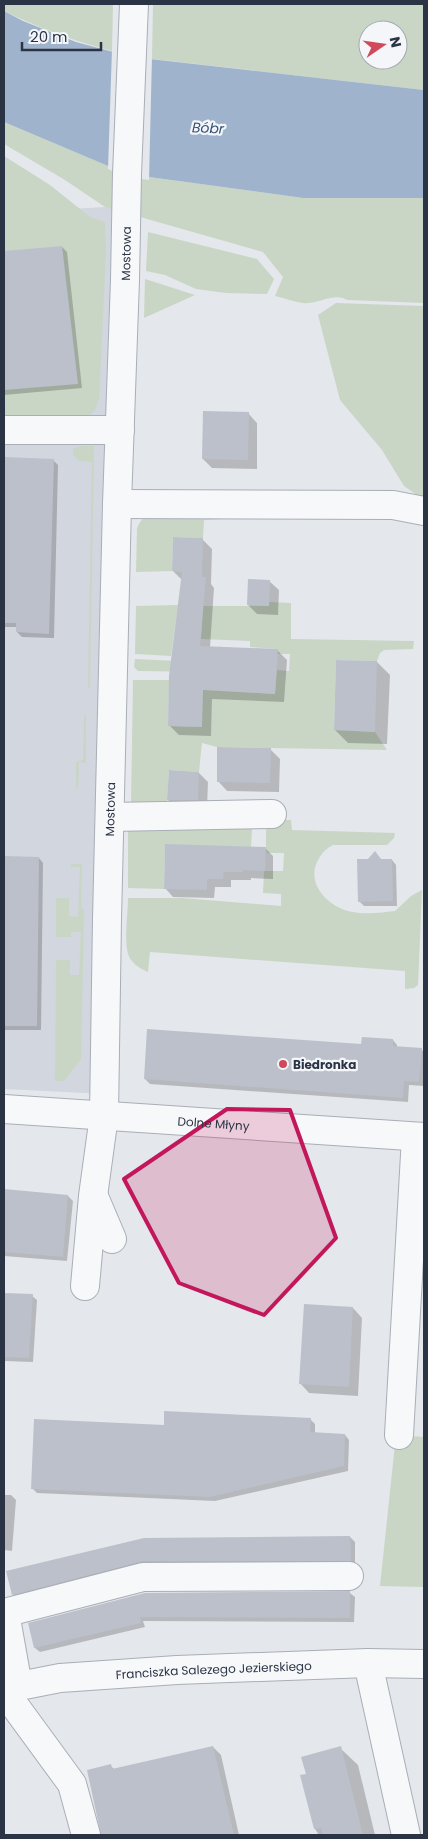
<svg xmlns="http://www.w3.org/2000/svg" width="428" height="1839" font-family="Poppins,sans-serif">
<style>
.built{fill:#d2d6de}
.green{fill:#c9d6c5;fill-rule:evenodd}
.water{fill:#9fb4cc}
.pier{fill:#e4e7ec}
.shadow{fill:#0003}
.building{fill:#bbc0ca}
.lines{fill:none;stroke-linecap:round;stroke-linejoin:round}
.minor-casing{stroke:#a9aeb7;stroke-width:30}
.minor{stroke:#f7f8fa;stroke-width:28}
.marked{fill:#c2185b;fill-opacity:0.2;stroke:#c2185b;stroke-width:4;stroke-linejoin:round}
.poi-dot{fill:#d1495b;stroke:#f4f6f9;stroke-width:2}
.labels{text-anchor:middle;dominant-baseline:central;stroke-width:4.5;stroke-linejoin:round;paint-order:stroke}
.street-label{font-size:12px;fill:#2b3445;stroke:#f4f6f9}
.poi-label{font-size:12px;font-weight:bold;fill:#2b3445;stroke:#f4f6f9;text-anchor:start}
.water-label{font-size:14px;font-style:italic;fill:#34527a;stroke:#f4f6f9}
</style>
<rect width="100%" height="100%" fill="#e4e7ec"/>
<path class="built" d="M105,207L127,208L105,1094L4,1089V213Z"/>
<g class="green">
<path d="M4,4H113L112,51C74,41 39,28 4,11Z"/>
<path d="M153,4H424V90L152,59ZM368,30H398V60H368Z"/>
<path d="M4,122L127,174L303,198H424V303L347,300C333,292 318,305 303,303C294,302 284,298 275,296L283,277L263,252L105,207L65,180L4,144Z"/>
<path d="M4,156L50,185L90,217L105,222L106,254L99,399L95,410L88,417L4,421V390L78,383L62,246L4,251Z"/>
<path d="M148,232L257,259L274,279L267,294L226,293L196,289L165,275L146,271Z"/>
<path d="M145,279L195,295L144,318Z"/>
<path d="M336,303L424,306V500L404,486L382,450L340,400L318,315Z"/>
<path d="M80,446H94L90,689L88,686L92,462L79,461L73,455V449Z"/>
<path d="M223,512L224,519L204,520L203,538L173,537L172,571L136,572L137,528L140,522L146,515Z"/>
<path d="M269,602L291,603V639L414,641L413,649L384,650L380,653L377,661L336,660L334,730L375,732L387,750L217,747L202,743L199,772L169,770L167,803H131L133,680H182L169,690L168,726L201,727L203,680L228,691L275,694L277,670L289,671L290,654H277V649L250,647V641L201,639L203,606H268Z"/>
<path d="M178,605L171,656L135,654L136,606Z"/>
<path d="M220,646V664L202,672L138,671L134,667L135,659L200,662Z"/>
<path d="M86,714V763L79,762L78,789L76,787V762L83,760L84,716Z"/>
<path d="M291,820L292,830L395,833L394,838L387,845H333C325,849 321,854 317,862C307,884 327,905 348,911C362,915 381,913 395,911L411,896L422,890L418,985L414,988L405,989V971L150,952L148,972C139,968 131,963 128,954C124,940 128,912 128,898H182L281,906V894L263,893L264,871H283L284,853H267L266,850V828H252L251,847L165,845L164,889L128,888V821Z"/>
<path d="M71,864H82L81,908L84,910L81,1059L64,1081H55L56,960H70V975H79L81,932H71V937H56V898H69V916L78,917L80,867H71Z"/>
<path d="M396,1435L424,1437V1587L380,1586Z"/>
</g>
<path class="water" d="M4,11L23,21L76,42L132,57L424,90V198H303L127,174L4,122Z"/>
<path class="pier" d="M112,49L132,54L152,56L149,180L126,177L108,169Z"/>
<g class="shadow">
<path d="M62,247L67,252L82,388L4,395V252Z"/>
<path d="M248,413L257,423V469L212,468L203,459Z"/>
<path d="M4,459L53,460L58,465L54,638L22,637L17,632V627H4Z"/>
<path d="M203,540L212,549L211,584L214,588L210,647L277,650L287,660L284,702L212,699L211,736L179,735L170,726L182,580L173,571Z"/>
<path d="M269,581L279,590L278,615L257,614L248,605Z"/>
<path d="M377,662L390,675L387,744L348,743L335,730Z"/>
<path d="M270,749L280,759L279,792L227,791L218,781Z"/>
<path d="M199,773L208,782L207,809H178L168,800Z"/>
<path d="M265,848L273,856V879L251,878V880H231V887H215L214,898L173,897L165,888Z"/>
<path d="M4,857L39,858L43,863L41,1030H4Z"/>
<path d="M382,860H392L396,865L397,906H364L359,901Z"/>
<path d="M393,1040L397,1045V1048L421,1049L424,1052V1086L409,1085L408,1102L150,1084L145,1079Z"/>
<path d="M4,1191L68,1196L73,1201L67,1261L4,1256Z"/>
<path d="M4,1294L32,1296L37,1300L33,1362L4,1361Z"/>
<path d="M353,1308L362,1318L358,1396L309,1393L300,1383Z"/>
<path d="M310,1419L315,1424V1433L345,1435L349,1440L348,1471L215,1501L37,1493L32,1488L165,1427Z"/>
<path d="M4,1495H11L16,1500L12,1551L4,1550Z"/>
<path d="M350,1537L355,1542V1565L18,1599L13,1594L7,1572Z"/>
<path d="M350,1593L355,1597L354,1622L143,1621L145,1627L40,1652L35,1648L30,1624Z"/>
<path d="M213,1747L221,1755L239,1835H103L111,1766L115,1770Z"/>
<path d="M340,1748L358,1765L375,1835H319L315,1829L307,1775Z"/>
</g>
<g class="building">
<path d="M62,246L78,384L4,390V251Z"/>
<path d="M203,411L249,412L248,460L202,459Z"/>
<path d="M4,457L54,459L49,634L16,632V623H4Z"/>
<path d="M173,537L203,538L202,577H206L200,646L278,649L275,694L203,690L202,727L168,726L169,676L182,572L172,571Z"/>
<path d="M248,579L270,580L269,606L247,605Z"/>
<path d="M336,660L377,661L375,732L334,730Z"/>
<path d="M217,747L271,748L270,783L217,782Z"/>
<path d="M169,770L199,772L198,800H167Z"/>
<path d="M165,844L266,847L265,871L243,870V872H224L223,879H207V890L164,889Z"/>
<path d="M375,851L381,859H392L393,901L358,902L357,859H368Z"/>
<path d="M4,856L39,857L37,1026H4Z"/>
<path d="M147,1029L361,1044L362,1037L393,1039V1046L422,1048L419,1082L404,1081L403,1098L144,1079Z"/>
<path d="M4,1189L68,1195L63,1257L4,1252Z"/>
<path d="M4,1293L33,1294L29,1358L4,1357Z"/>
<path d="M304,1304L353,1307L349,1387L299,1384Z"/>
<path d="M164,1411L311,1418L310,1432L345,1434L344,1466L210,1497L31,1489L34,1419L164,1425Z"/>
<path d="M350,1536L351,1561H143L12,1595L6,1571L144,1538Z"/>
<path d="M350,1591V1618L140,1617L141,1623L34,1648L28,1623L145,1593Z"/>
<path d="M213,1746L234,1835H101L87,1770L111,1764L112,1769Z"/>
<path d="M341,1746L363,1835H323L321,1828L314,1829L300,1775L306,1774L301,1757Z"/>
</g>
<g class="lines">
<defs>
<g id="minor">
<path d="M4,430H120"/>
<path d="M117,504L393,505L424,511"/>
<path d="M110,817L272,814"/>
<path id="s1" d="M4,1109L424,1137"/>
<path d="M95,1199L112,1239"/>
<path id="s2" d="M85,1286L93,1196L104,1116L107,919L117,504L125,280L127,174L134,4"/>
<path d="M399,1435L416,1137"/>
<path d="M4,1613L143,1577L349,1576"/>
<path d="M5,1613L18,1686"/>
<path d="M368,1663L406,1835"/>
<path id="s3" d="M4,1689L60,1678L177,1670L368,1663L424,1664"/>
<path d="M4,1691L72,1784L86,1835"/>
</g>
</defs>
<use href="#minor" class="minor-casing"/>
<use href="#minor" class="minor"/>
</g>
<path class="marked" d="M227,1109L290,1110L336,1238L264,1315L179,1283L124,1179Z"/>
<circle class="poi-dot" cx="283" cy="1064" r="5"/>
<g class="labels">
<g class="street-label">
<text stroke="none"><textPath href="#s2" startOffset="1034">Mostowa</textPath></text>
<text stroke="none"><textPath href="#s2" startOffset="478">Mostowa</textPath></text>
<text stroke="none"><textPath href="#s1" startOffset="210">Dolne Młyny</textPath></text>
<text stroke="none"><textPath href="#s3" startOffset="211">Franciszka Salezego Jezierskiego</textPath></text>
</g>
<g class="poi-label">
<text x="293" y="1064">Biedronka</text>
</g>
<g class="water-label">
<text transform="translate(208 128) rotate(3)">Bóbr</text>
</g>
</g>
<rect width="428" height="1839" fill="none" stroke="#2b3445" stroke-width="10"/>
<g transform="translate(383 45) rotate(77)"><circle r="24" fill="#f4f6f9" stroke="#a4a8b1"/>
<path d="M0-4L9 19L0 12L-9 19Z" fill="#d1495b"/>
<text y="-8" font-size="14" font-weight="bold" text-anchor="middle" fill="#2b3445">N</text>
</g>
<path d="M22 42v8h79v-8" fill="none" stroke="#2b3445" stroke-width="2.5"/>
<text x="30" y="42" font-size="15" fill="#2b3445" stroke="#f4f6f9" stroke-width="4" paint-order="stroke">20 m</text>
</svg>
